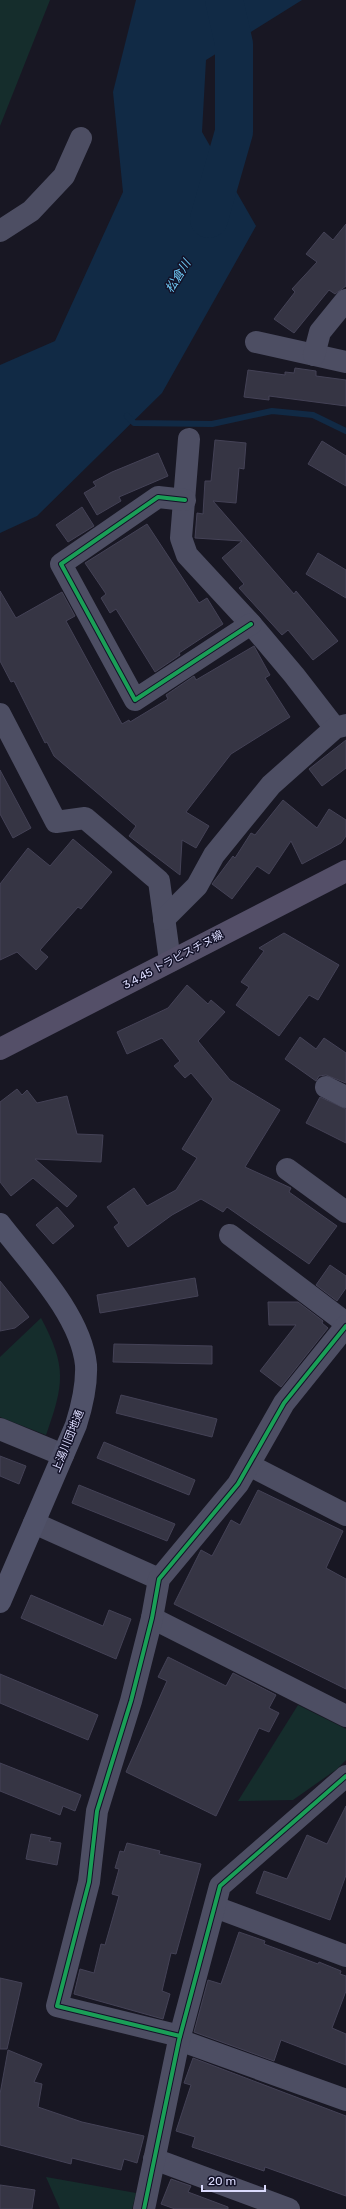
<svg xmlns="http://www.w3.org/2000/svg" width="346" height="2209" font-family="Rubik,'Noto Sans JP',sans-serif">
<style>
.green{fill:#152d2c}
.water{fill:#112a45}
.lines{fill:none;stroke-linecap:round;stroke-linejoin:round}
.stream{stroke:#112a45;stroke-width:6}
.river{stroke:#112a45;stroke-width:38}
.building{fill:#363544;stroke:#444256}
.street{stroke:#4d4e63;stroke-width:22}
.secondary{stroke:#505269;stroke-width:22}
.primary{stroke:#544f68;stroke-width:22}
.cycleway-casing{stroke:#131228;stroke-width:6}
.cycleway{stroke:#1a9f57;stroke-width:4}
.labels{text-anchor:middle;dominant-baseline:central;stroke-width:3;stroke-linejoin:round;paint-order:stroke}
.street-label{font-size:11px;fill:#dbdbfd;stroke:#131228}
.water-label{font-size:12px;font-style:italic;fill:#6fcaf6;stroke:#131228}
</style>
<rect width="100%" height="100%" fill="#181723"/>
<g class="green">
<path d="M0,0H50L0,126Z"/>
<path d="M41,1318C67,1367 64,1384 46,1435L0,1417V1357Z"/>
<path d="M298,1705L346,1729V1760L337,1769L293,1800L238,1801Z"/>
<path d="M46,2177L136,2193L132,2209H60Z"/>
</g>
<path class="water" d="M136,0H302L206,60L202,132L256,226L162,393L37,516L0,533V365L55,341L123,192L113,92Z"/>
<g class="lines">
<path class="stream" d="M127,416L134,423L212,424L272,411L313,415L346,431"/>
<path class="river" d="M209,219L234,132V44L224,0"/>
</g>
<g class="building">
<path d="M346,224V286L335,294L329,290L294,333L274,319L295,292L292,289L317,262L306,254L324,232L333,240Z"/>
<path d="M295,368L316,371V376L346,380V406L269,396V400L244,397L248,370L285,375V372L294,373Z"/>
<path d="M215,440L246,443L244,469L239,468L236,503L213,501L294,594L296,591L338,641L313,660L288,630L282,635L239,588L244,584L222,558L242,541L195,538L197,513L203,514L205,481H211Z"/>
<path d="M322,441L346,456V486L308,464Z"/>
<path d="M158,453L168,476L119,497L121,501L97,515L84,493L96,486L93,482L112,472Z"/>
<path d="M82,507L94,526L68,542L56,525Z"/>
<path d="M147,524L199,603L207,598L223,624L179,653L180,655L155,672L116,609L110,613L101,598L106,594L85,563Z"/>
<path d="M318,553L346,570V598L306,574Z"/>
<path d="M0,591L16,618L62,592L75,616L66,621L122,724L129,720L130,722L168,699L166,695L194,676L196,680L254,646L270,675L265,678L290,717L231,754L186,812L209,826L196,848L182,840L180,875L129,836L136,826L54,756L47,742L45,743L14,681L11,682L0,661Z"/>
<path d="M346,740V768L322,786L309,769Z"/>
<path d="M0,770L31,828L13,838L0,814Z"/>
<path d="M283,800L317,828L329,809L346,820V836L341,843L302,864L291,841L269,874L257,866L232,899L212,884L233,856L235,858L251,833L255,835Z"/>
<path d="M73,839L112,872L81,909L78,907L40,950L48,957L36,970L17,952L0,960V884L28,848L50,866Z"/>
<path d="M284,933L339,965L318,1000L309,995L279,1036L236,1005L249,987L241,982L264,951L259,948Z"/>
<path d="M187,985L208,1004L211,1000L225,1012L198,1041L230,1080L280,1110L245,1167L291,1188L289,1192L337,1226L309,1264L227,1207L223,1212L201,1199L172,1215L128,1247L114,1227L119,1223L107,1207L134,1188L147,1206L176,1190L197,1158L182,1149L213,1099L191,1073L185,1078L174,1066L180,1061L162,1038L127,1054L117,1032L168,1008Z"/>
<path d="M300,1037L316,1049L324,1038L346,1053V1083L326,1075L319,1076L316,1081L285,1059Z"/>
<path d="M17,1089L22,1095L27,1090L37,1103L67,1096L77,1134L103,1135L101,1162L35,1159L77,1196L67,1207L33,1178L11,1196L0,1182V1102Z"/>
<path d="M320,1097L346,1109V1143L306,1123Z"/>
<path d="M57,1207L74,1226L53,1244L36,1225Z"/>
<path d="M330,1265L346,1276V1288L337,1301L316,1285Z"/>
<path d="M195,1278L198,1296L100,1313L97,1295Z"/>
<path d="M0,1281L29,1317L15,1328L0,1331Z"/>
<path d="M268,1302H298L323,1321L322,1323L328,1328L281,1387L260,1371L296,1325H269Z"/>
<path d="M114,1344L212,1346V1364L113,1362Z"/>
<path d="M121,1395L217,1419L212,1437L116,1413Z"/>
<path d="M104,1442L195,1480L189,1495L97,1458Z"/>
<path d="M0,1456L26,1466L19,1484L0,1476Z"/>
<path d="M79,1485L175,1524L167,1541L72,1503Z"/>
<path d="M258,1490L343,1531L326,1568L346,1579V1689L174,1604L201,1550L212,1556L231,1520L240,1525Z"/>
<path d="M31,1595L103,1626L109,1610L131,1619L116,1659L21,1618Z"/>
<path d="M168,1657L226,1686L233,1673L276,1695L269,1708L279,1713L269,1732L259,1728L216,1816L126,1772L167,1681L158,1677Z"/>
<path d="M0,1674L98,1715L88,1740L0,1703Z"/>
<path d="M0,1763L81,1795L75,1811L63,1806L60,1815L0,1791Z"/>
<path d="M346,1806V1875L330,1920L256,1893L264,1871L287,1879L307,1835L327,1844Z"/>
<path d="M31,1834L51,1838L49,1841L61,1843L57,1865L26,1859Z"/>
<path d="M127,1843L160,1851L159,1854L201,1864L176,1954L171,1953L162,1991L170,1994L163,2019L74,1994L80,1969L94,1973L101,1944L105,1945L119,1896L112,1894L119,1869L115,1868L120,1851L124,1852Z"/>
<path d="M239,1932L265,1941L264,1944L318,1964L319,1962L341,1971L340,1974L346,1976V1991L332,2028L346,2034V2065L281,2040L274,2061L194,2032L208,1980L221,1984Z"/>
<path d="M0,1978L22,1983L7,2049H0Z"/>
<path d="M8,2050L42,2064L34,2082L42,2084L38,2107L82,2122L144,2136L137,2163L124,2159L121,2170L72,2158L71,2164L0,2145V2094Z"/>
<path d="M193,2058L346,2116V2196L265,2167L264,2171L192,2147L195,2137L176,2131L191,2085L184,2083Z"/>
<path d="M171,2179L191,2186L188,2192L228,2207V2209H175L161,2204Z"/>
<path d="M0,2185L35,2190L32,2209H0Z"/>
</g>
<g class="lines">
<g class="street">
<path d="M0,231L31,211L64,176L81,138"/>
<path d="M256,342L346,362"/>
<path d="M314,355L320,332L346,300"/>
<path d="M189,439L181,538L187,555L251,624L294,675L335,728"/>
<path d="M185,500L158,497L61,564L135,700L251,624"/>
<path d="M0,714L56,822L85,818L159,881L170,961"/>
<path d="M164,919L197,886L214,855L271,785L335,728L346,725"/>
<path d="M326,1087L346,1097"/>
<path d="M287,1169L346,1212"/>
<path d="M230,1235L346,1323"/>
<path d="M0,1429L63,1455"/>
<path d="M249,1465L346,1515"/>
<path d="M34,1523L159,1579"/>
<path d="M152,1618L346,1716"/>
<path d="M215,1907L346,1956"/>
<path d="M180,2036L57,2006L89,1882L97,1811L131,1701L152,1618L159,1579L238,1484L284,1403L346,1326"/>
<path d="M179,2040L346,2100"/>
<path d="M154,2159L289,2209"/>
<path d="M144,2209L179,2040L220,1886L346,1776"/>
</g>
<path class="secondary" d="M0,1224C30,1263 81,1315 86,1365C87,1386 82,1406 76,1425L0,1602"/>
<path class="primary" d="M0,1049L346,871"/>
<defs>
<g id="cycleway">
<path d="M185,500L158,497L61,564L135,700L251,624"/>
<path d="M180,2036L57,2006L89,1882L97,1811L131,1701L152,1618L159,1579L238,1484L284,1403L346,1326"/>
<path d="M144,2209L179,2040L220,1886L346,1776"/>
</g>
</defs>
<use href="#cycleway" class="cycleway-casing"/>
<use href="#cycleway" class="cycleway"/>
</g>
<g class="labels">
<g class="street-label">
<text transform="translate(173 960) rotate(-28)">3.4.45 トラピスチヌ線</text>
<text transform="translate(68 1441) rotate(-68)">上湯川団地通</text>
</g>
<g class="water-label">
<text transform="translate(178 276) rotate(-58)">松倉川</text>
</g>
</g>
<path d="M202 2185v6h63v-6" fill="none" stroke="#dbdbfd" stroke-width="2"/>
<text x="208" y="2185" font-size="12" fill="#dbdbfd" stroke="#131228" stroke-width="3" paint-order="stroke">20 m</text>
</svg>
